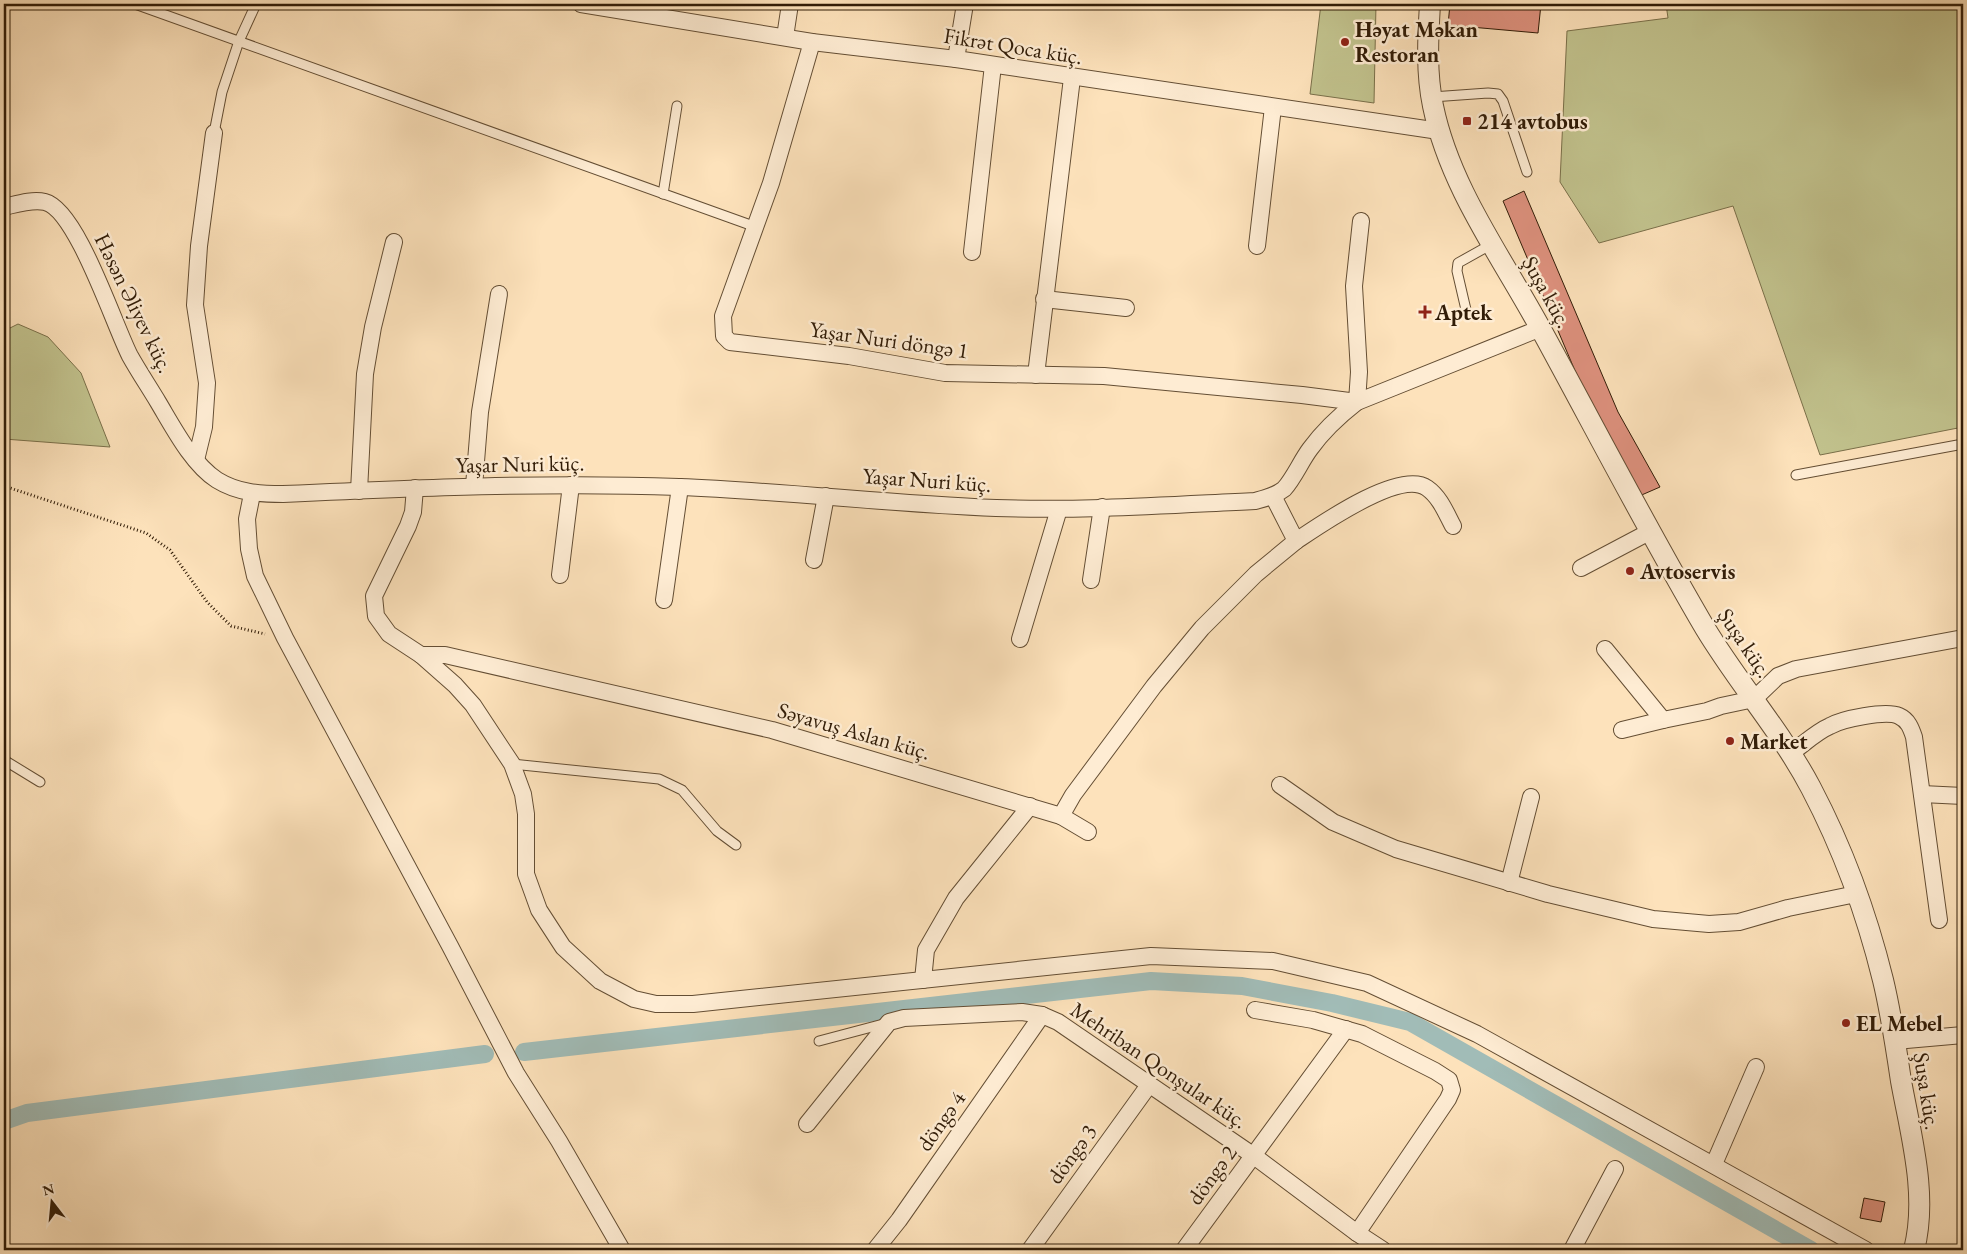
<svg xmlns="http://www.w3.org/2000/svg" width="1967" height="1254" font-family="'EB Garamond',serif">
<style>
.green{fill:#c2c38e;stroke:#7a704a}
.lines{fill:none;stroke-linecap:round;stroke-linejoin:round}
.canal{stroke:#a1bcb7;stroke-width:18}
.building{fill:#de917e;stroke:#311c07}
.service-casing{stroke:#644e34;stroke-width:11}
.minor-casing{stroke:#644e34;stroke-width:18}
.tertiary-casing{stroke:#644e34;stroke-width:22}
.path{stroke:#311c07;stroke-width:3;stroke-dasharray:1 2.5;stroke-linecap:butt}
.service{stroke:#feecd3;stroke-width:9}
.minor{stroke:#feecd3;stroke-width:16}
.tertiary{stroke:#feecd3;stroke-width:20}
.poi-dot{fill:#8f2418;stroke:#feecd3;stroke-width:2}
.labels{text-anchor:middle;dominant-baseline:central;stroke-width:5;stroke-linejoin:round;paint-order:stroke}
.poi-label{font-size:22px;font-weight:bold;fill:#311c07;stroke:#feecd3;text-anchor:start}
.street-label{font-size:22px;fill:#311c07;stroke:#feecd3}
</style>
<rect width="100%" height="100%" fill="#fde2bb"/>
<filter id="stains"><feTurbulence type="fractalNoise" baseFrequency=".004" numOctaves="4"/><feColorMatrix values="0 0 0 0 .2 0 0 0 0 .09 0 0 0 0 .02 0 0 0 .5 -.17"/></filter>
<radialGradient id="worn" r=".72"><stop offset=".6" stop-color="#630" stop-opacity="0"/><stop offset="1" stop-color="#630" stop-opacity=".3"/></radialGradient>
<g class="green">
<path d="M1321,4H1376L1374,103L1310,94Z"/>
<path d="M1666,4H1963V427L1820,455L1733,206L1599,243L1560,182L1567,31L1668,18Z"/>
<path d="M18,324L48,337L81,373L110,447L4,439V331Z"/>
</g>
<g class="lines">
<g class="canal">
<path d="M524,1052L1151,981L1242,986L1332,1003L1410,1022L1811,1250"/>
<path d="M4,1121L27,1113L485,1054"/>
</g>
</g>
<g class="building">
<path d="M1450,4H1541L1538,33L1448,25Z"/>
<path d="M1524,191L1618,412L1660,487L1637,497L1598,425L1503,201Z"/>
<path d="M1864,1198L1885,1202L1881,1222L1860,1218Z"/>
</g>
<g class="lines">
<defs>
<g id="service">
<path d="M135,4L756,227"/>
<path d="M1432,97L1488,93L1498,94L1503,101L1527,172"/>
<path d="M214,133L222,92L239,41L256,4"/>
<path d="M663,194L677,106"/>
<path d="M1467,314L1457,271L1458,263L1492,244"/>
<path d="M1796,475L1963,444"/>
<path d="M4,760L40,782"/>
<path d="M512,764L659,779L682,790L717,831L736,845"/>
<path d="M819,1041L887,1023"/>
</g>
<g id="minor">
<path d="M581,4L812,42L956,59L1439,131"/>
<path d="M785,37L790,4"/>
<path d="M812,42L771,183L723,316L724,336L730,342L849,356L945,373L1104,376L1302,395L1357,402L1359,372L1354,286L1361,221"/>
<path d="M956,59L965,4"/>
<path d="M4,207C17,204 32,199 45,202C77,210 114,325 130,356C139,372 149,387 158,402C173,427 192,464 217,480C238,493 260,494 283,494C415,488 547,482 679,487C785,491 890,504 996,508C1083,511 1169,505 1255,501C1266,498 1275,496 1284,489C1294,478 1301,461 1310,449C1323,431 1339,416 1357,402L1541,328"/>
<path d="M1257,246L1273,107"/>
<path d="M972,252L993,65"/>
<path d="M1044,299L1126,308"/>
<path d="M1036,375L1072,78"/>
<path d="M196,460L204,427L207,383L195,305L199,246L214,133"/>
<path d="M474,486L480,412L499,294"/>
<path d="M415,488L413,512L408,526L374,596L376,616L389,634L421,655H445L772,730L1061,816L1073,795L1154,686L1202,628L1256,574L1296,541L1273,496"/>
<path d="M359,491L365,374L373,327L394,242"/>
<path d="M252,494L247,519L249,549L255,576L285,638L450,946L516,1073L559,1141L622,1250"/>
<path d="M1296,541C1320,525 1400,469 1427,488C1440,497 1446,513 1453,526"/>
<path d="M814,560L826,496"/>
<path d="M1581,568L1651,531"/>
<path d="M560,575L571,485"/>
<path d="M1091,580L1102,507"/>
<path d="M664,600L680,487"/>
<path d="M1020,639L1059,509"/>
<path d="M1605,649L1663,720L1707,711L1721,706L1754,699L1778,676L1796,669L1963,638"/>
<path d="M421,655L455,685L473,705L512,764L523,794L526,814V874L539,910L563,947L600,981L634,999L656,1004H693L1151,956L1273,961L1367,983L1477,1034L1866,1250"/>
<path d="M1622,730L1663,720"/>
<path d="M1791,753C1804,744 1816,732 1830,726C1842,719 1886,710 1899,716C1908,720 1911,728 1914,737L1939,920"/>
<path d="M1280,785L1333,822L1396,849L1548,894L1653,919L1709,924L1739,922L1788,908L1856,894"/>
<path d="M1922,794L1963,796"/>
<path d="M1061,816L1088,832"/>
<path d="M1509,883L1531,797"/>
<path d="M923,980L926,950L956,898L1030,806"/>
<path d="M1255,1010L1313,1020L1362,1034L1435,1071L1449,1080L1452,1090L1448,1099L1357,1233"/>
<path d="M1895,1041L1963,1035"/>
<path d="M807,1124L889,1022L904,1018L1022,1012L1042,1015L1058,1022L1254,1156L1357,1233L1383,1250"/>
<path d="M1714,1164L1756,1067"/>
<path d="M875,1250L899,1220L1042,1015"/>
<path d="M1030,1250L1149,1085"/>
<path d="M1184,1250L1346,1029"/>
<path d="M1572,1250L1615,1169"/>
</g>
<path id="tertiary" d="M1430,4C1428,37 1426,73 1433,106C1450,189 1504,260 1543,333C1597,432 1648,531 1705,628C1738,683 1781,731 1811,788C1842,847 1867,915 1883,980C1891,1013 1896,1047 1901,1081C1911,1136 1928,1195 1914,1250"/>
</defs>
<use href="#service" class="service-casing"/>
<use href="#minor" class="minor-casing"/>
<use href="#tertiary" class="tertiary-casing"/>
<path class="path" d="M4,486L146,533L170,550L207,602L231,626L265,634"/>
<use href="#service" class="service"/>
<use href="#minor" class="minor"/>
<use href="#tertiary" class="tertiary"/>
</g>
<g class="poi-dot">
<circle cx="1345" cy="42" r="5"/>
<rect x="1462" y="116" width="10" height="10" rx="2.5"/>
<path d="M1422.5 304.5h5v5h5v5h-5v5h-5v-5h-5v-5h5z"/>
<circle cx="1630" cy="571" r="5"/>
<circle cx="1730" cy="741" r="5"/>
<circle cx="1846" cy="1023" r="5"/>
</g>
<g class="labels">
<g class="poi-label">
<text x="1355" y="29">Həyat Məkan<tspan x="1355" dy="25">Restoran</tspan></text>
<text x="1477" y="121">214 avtobus</text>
<text x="1435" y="312">Aptek</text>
<text x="1640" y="571">Avtoservis</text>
<text x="1740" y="741">Market</text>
<text x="1856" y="1023">EL Mebel</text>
</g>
<g class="street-label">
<text transform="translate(1013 46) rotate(9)">Fikrət Qoca küç.</text>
<text transform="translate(1547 292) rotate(61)">Şuşa küç.</text>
<text transform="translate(134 303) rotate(64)">Həsən Əliyev küç.</text>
<text transform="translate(889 340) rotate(8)">Yaşar Nuri döngə 1</text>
<text transform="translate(520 464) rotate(-1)">Yaşar Nuri küç.</text>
<text transform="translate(927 480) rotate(4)">Yaşar Nuri küç.</text>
<text transform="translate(1745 643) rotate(56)">Şuşa küç.</text>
<text transform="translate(854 731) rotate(16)">Səyavuş Aslan küç.</text>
<text transform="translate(1159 1065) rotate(34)">Mehriban Qonşular küç.</text>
<text transform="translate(1927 1091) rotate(81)">Şuşa küç.</text>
<text transform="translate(941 1121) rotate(-55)">döngə 4</text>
<text transform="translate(1072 1154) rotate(-54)">döngə 3</text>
<text transform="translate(1212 1175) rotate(-54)">döngə 2</text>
</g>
</g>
<rect width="1967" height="1254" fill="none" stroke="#fde2bb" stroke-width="20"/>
<rect x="5" y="5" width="1957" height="1244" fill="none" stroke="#311c07" stroke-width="2.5"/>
<rect x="10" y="10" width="1947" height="1234" fill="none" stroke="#311c07"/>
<g transform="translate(52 1202) rotate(344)" stroke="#feecd3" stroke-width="4" paint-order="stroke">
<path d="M0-4L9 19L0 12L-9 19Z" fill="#311c07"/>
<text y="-8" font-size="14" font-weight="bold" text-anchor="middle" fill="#311c07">N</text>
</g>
<rect width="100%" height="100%" filter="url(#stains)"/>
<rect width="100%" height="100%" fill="url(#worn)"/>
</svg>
